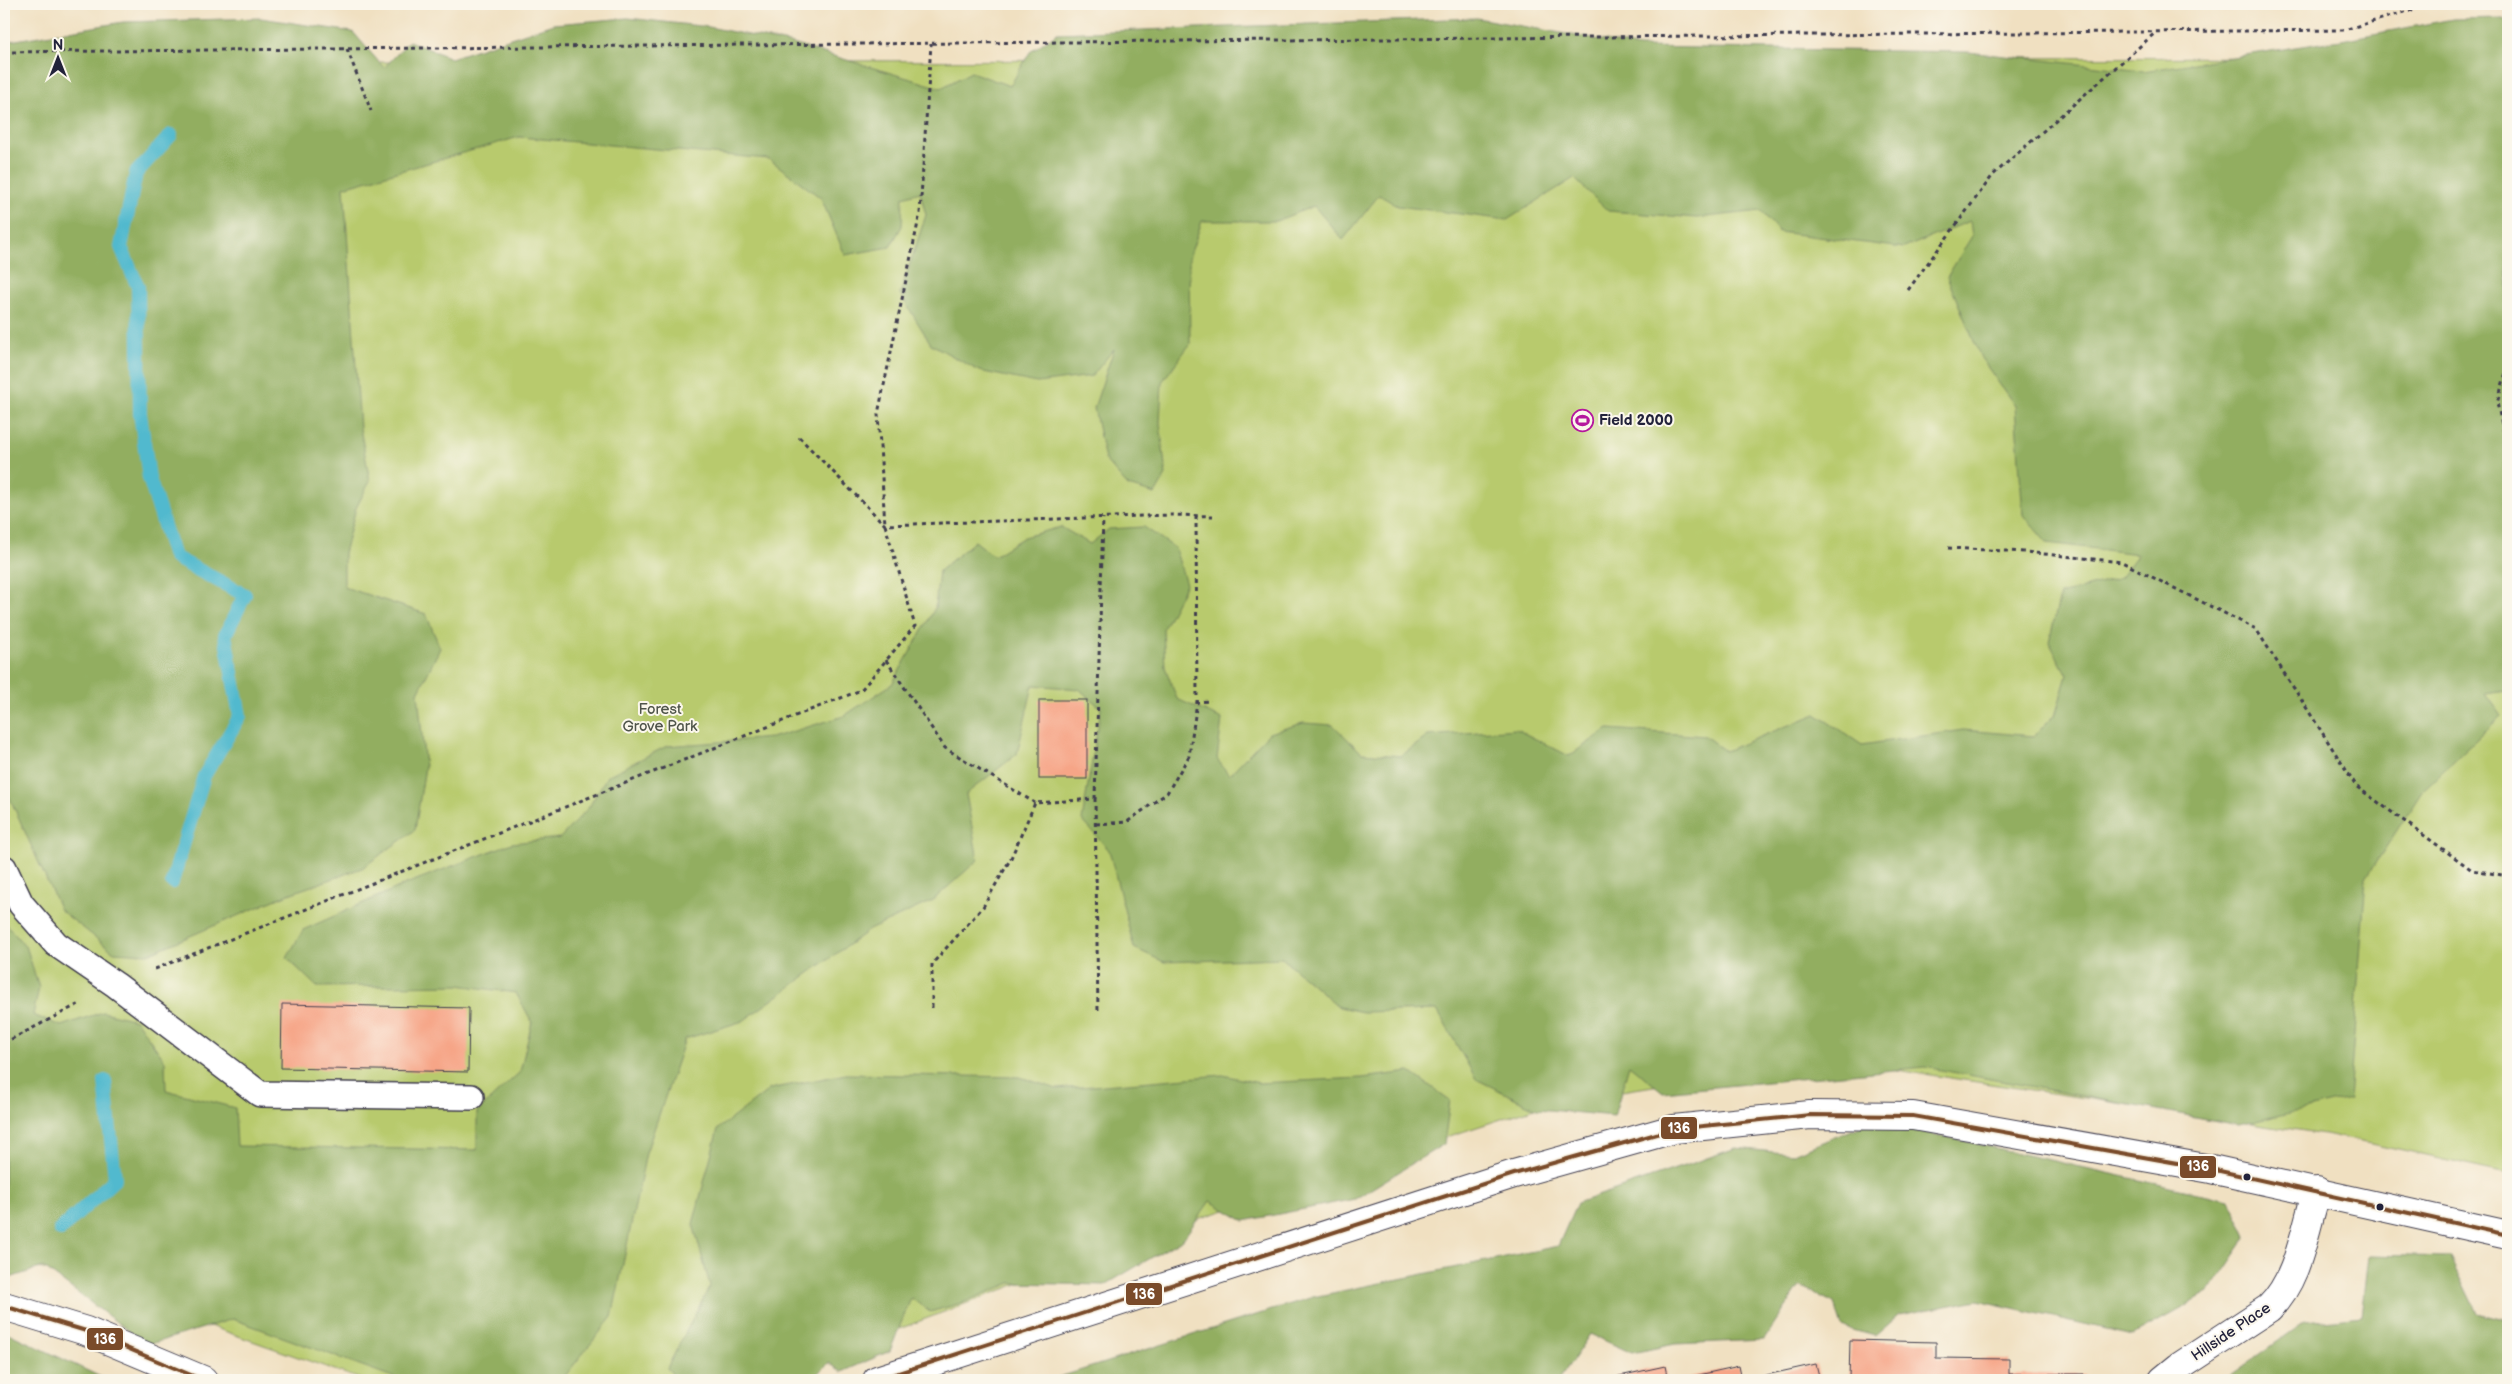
<svg xmlns="http://www.w3.org/2000/svg" width="2512" height="1384" font-family="'Balsamiq Sans',sans-serif">
<style>
.green{fill:#b8ca6d;stroke:#6d7654}
.forest{fill:#92ae60;stroke:#5a684e}
.lines{fill:none;stroke-linecap:round;stroke-linejoin:round}
.stream{stroke:#51b9ce;stroke-width:14}
.building{fill:#f6a587}
.lane-casing{stroke:#413e4f;stroke-width:28}
.street-casing{stroke:#413e4f;stroke-width:30}
.secondary-casing{stroke:#413e4f;stroke-width:30}
.path{stroke:#413e4f;stroke-width:3;stroke-dasharray:4 4;stroke-linecap:butt}
.lane{stroke:#fff;stroke-width:25}
.street{stroke:#fff;stroke-width:28}
.secondary{stroke:#fff;stroke-width:28}
.bus-1-casing{stroke:#fbf7ec;stroke-width:8}
.bus-1{stroke:#7a4b2a;stroke-width:4}
.bus-dot{fill:#22223b;stroke:#fbf7ec;stroke-width:2}
.labels{text-anchor:middle;dominant-baseline:central;stroke-width:4;stroke-linejoin:round;paint-order:stroke}
.poi-label{font-size:15px;font-weight:bold;fill:#22223b;stroke:#fbf7ec;text-anchor:start}
.park-label{font-size:15px;fill:#4f544a;stroke:#fbf7ec}
.street-label{font-size:15px;fill:#22223b;stroke:#fbf7ec}
.line-badge{stroke:#fbf7ec;stroke-width:2}
.badge-label{font-size:14px;text-anchor:middle;font-weight:bold;fill:#fff}
</style>
<rect width="100%" height="100%" fill="#fbf7ec"/>
<filter id="ink" filterUnits="userSpaceOnUse"><feTurbulence type="fractalNoise" baseFrequency=".02" numOctaves="2"/><feDisplacementMap in="SourceGraphic" scale="10" xChannelSelector="R" yChannelSelector="G"/><feConvolveMatrix kernelMatrix="1 2 1 2 8 2 1 2 1" color-interpolation-filters="sRGB"/></filter>
<filter id="wash" filterUnits="userSpaceOnUse"><feTurbulence type="fractalNoise" baseFrequency=".0096" numOctaves="4" result="noise"/><feDisplacementMap in="SourceGraphic" scale="20" xChannelSelector="R" yChannelSelector="G"/><feGaussianBlur stdDeviation="1.12" result="paint"/><feColorMatrix in="noise" values="0 0 0 0 0 0 0 0 0 0 0 0 0 0 0 0 0 1.4 0 .05"/><feComposite in="paint" operator="in"/></filter>
<g filter="url(#wash)">
<rect width="100%" height="100%" fill="#f0e0c1"/>
<path class="green" d="M2508,22V1174L2325,1134L1823,1059L1553,1102L1128,1242L857,1345L717,1380H363L51,1270L4,1264V63L2342,57Z"/>
<g class="forest">
<path d="M261,18L353,32L384,68L409,41L451,58L553,24L628,18L709,27L793,44L941,88L971,72L1010,86L1030,52L1057,33L1477,18L1639,47L1968,52L2143,71L2341,40L2453,19L2504,18L2508,20V691L2485,694L2501,716L2423,790L2366,878L2349,1099L2239,1125L1925,1067L1663,1092L1629,1065L1614,1116L1537,1109L1476,1079L1437,1010L1363,1012L1339,1007L1282,958L1164,962L1134,948L1109,850L1082,820L1101,708L1079,689L1033,685L1017,754L966,794L978,860L932,901L869,930L743,1021L685,1039L646,1153L612,1317L565,1376L501,1380H401L233,1319L147,1345L43,1267L4,1280V921L27,949L39,988L33,1015L61,1026L103,1012L136,1020L165,1061L166,1090L235,1108L237,1146L477,1150V1112L520,1072L532,1022L516,993L458,985L317,987L287,958L303,930L406,884L512,843L560,838L589,807L607,776L667,746L771,738L844,716L892,684L935,608L939,571L975,541L994,556L1024,537L1061,527L1090,544L1109,529L1144,527L1175,548L1186,584L1163,629L1165,667L1177,699L1222,719L1217,759L1229,775L1269,733L1303,723L1333,725L1362,753L1401,756L1428,736L1516,729L1569,756L1608,729L1705,736L1725,751L1816,714L1862,745L1963,730L2034,736L2056,713L2067,675L2049,642L2060,595L2120,578L2138,554L2047,543L2023,515L2015,406L1981,358L1947,277L1972,236L1970,221L1904,248L1779,232L1761,211L1697,218L1608,211L1574,178L1507,220L1398,206L1379,195L1343,240L1314,206L1276,221H1202L1189,258L1190,344L1162,382L1160,423L1166,475L1155,494L1128,486L1105,460L1094,408L1114,349L1092,376L1037,383L979,371L931,344L900,294L926,215L920,192L903,197L902,226L890,247L845,255L821,198L769,159L519,137L344,187L360,428L370,481L356,508L344,553V587L426,614L440,648L418,693L425,767L415,830L362,868L286,895L148,954L114,952L60,910L4,785V42L123,22Z"/>
<path d="M1410,1072L1450,1100L1444,1144L1355,1199L1244,1221L1210,1201L1183,1239L1105,1285L1011,1283L962,1303L930,1312L911,1298L890,1351L842,1372L829,1363L811,1380H791L768,1371L762,1380H678L667,1368L710,1286L693,1224L718,1129L770,1089L846,1074L1020,1077L1057,1089L1223,1075L1259,1083L1362,1078Z"/>
<path d="M1874,1121L2229,1200L2247,1237L2209,1293L2133,1335L1978,1300L1899,1315L1875,1336L1842,1327L1834,1303L1800,1286L1764,1340L1675,1344L1632,1353L1590,1334L1559,1380H1050L1313,1297L1558,1246L1577,1203L1736,1148L1793,1154Z"/>
<path d="M2369,1255L2450,1257L2477,1313L2508,1321V1380H2224L2305,1322L2362,1316Z"/>
<path d="M4,1331L107,1380H4Z"/>
</g>
<g class="lines">
<g class="stream">
<path d="M171,135L136,173L121,247L138,287L140,413L149,478L174,557L245,595L225,635L240,716L204,776L172,882"/>
<path d="M60,1230L115,1179L105,1081"/>
</g>
</g>
<g id="blocks">
<g class="building">
<rect x="1039" y="700" width="48" height="79"/>
<path d="M282,1004L469,1008L468,1072L281,1068Z"/>
<path d="M1850,1340L1936,1342V1358L2009,1359V1374H2084V1380H1849Z"/>
<path d="M1816,1364L1820,1380H1749L1748,1379Z"/>
<path d="M1665,1366L1668,1380H1606V1379Z"/>
<path d="M1739,1366L1742,1380H1681V1379Z"/>
</g>
</g>
</g>
<g filter="url(#ink)">
<use href="#blocks" fill-opacity="0" stroke="#413e4f" stroke-width="1"/>
<g class="lines">
<defs>
<path id="lane" d="M4,868L21,904L56,944L116,985L260,1094L471,1097"/>
<path id="street" d="M2163,1380L2179,1367L2269,1308C2299,1279 2304,1231 2317,1191"/>
<g id="secondary">
<path d="M4,1306L86,1331L203,1380"/>
<path d="M877,1380L1514,1174L1674,1129L1810,1115L1913,1116L2211,1169L2508,1235"/>
</g>
</defs>
<use href="#lane" class="lane-casing"/>
<use href="#street" class="street-casing"/>
<use href="#secondary" class="secondary-casing"/>
<g class="path">
<path d="M347,49L371,111"/>
<path d="M4,52L2344,30L2432,4"/>
<path d="M1908,290L1993,175L2155,33"/>
<path d="M2508,366L2497,403L2508,450"/>
<path d="M799,437L885,525L1171,515L1213,516"/>
<path d="M1196,516L1197,702L1211,701"/>
<path d="M1948,548L2025,552L2122,562L2256,629L2357,787L2472,870L2508,876"/>
<path d="M886,660L945,748L1035,803"/>
<path d="M1095,799L1103,518"/>
<path d="M1096,824L1127,822L1167,793L1189,756L1197,702"/>
<path d="M155,969L861,690L915,626L885,525L878,414L920,213L931,44"/>
<path d="M932,1008V964L983,907L1011,858L1035,803L1095,799L1098,1012"/>
<path d="M4,1043L79,1004"/>
</g>
<use href="#lane" class="lane"/>
<use href="#street" class="street"/>
<use href="#secondary" class="secondary"/>
<defs>
<g id="bus-1">
<path d="M4,1306L86,1331L203,1380"/>
<path d="M877,1380L1514,1174L1674,1129L1810,1115L1913,1116L2211,1169L2508,1235"/>
</g>
</defs>
<use href="#bus-1" class="bus-1-casing"/>
<use href="#bus-1" class="bus-1"/>
</g>
</g>
<defs>
<symbol id="stadium-ring" viewBox="-11 -11 22 22"><circle r="9.5" fill="#fbf7ec" stroke="#b5179e" stroke-width="1.5"/><path d="M0-5a6.5 5 0 1 0 0 10a6.5 5 0 1 0 0-10ZM-3.5-1.8h7v3.6h-7Z" fill="#b5179e"/></symbol>
</defs>
<g fill-rule="evenodd">
<use href="#stadium-ring" x="1570" y="408" width="25" height="25"/>
</g>
<g class="bus-dot">
<circle cx="2247" cy="1177" r="4.5"/>
<circle cx="2380" cy="1207" r="4.5"/>
</g>
<g class="labels">
<g class="poi-label">
<text x="1599" y="420">Field 2000</text>
</g>
<g class="park-label">
<text x="660" y="709">Forest<tspan x="660" dy="17">Grove Park</tspan></text>
</g>
<g class="street-label">
<text transform="translate(2231 1332) rotate(-34)">Hillside Place</text>
</g>
</g>
<g class="line-badge">
<rect x="1660" y="1116" width="38" height="24" rx="5" fill="#7a4b2a"/>
<rect x="2179" y="1155" width="38" height="24" rx="5" fill="#7a4b2a"/>
<rect x="1125" y="1282" width="38" height="24" rx="5" fill="#7a4b2a"/>
<rect x="86" y="1327" width="38" height="24" rx="5" fill="#7a4b2a"/>
</g>
<g class="badge-label">
<text x="1679" y="1133">136</text>
<text x="2198" y="1171">136</text>
<text x="1144" y="1299">136</text>
<text x="105" y="1344">136</text>
</g>
<rect width="2512" height="1384" fill="none" stroke="#fbf7ec" stroke-width="20"/>
<g transform="translate(58 58)" stroke="#fbf7ec" stroke-width="4" paint-order="stroke">
<path d="M0-4L9 19L0 12L-9 19Z" fill="#22223b"/>
<text y="-8" font-size="14" font-weight="bold" text-anchor="middle" fill="#22223b">N</text>
</g>
</svg>
